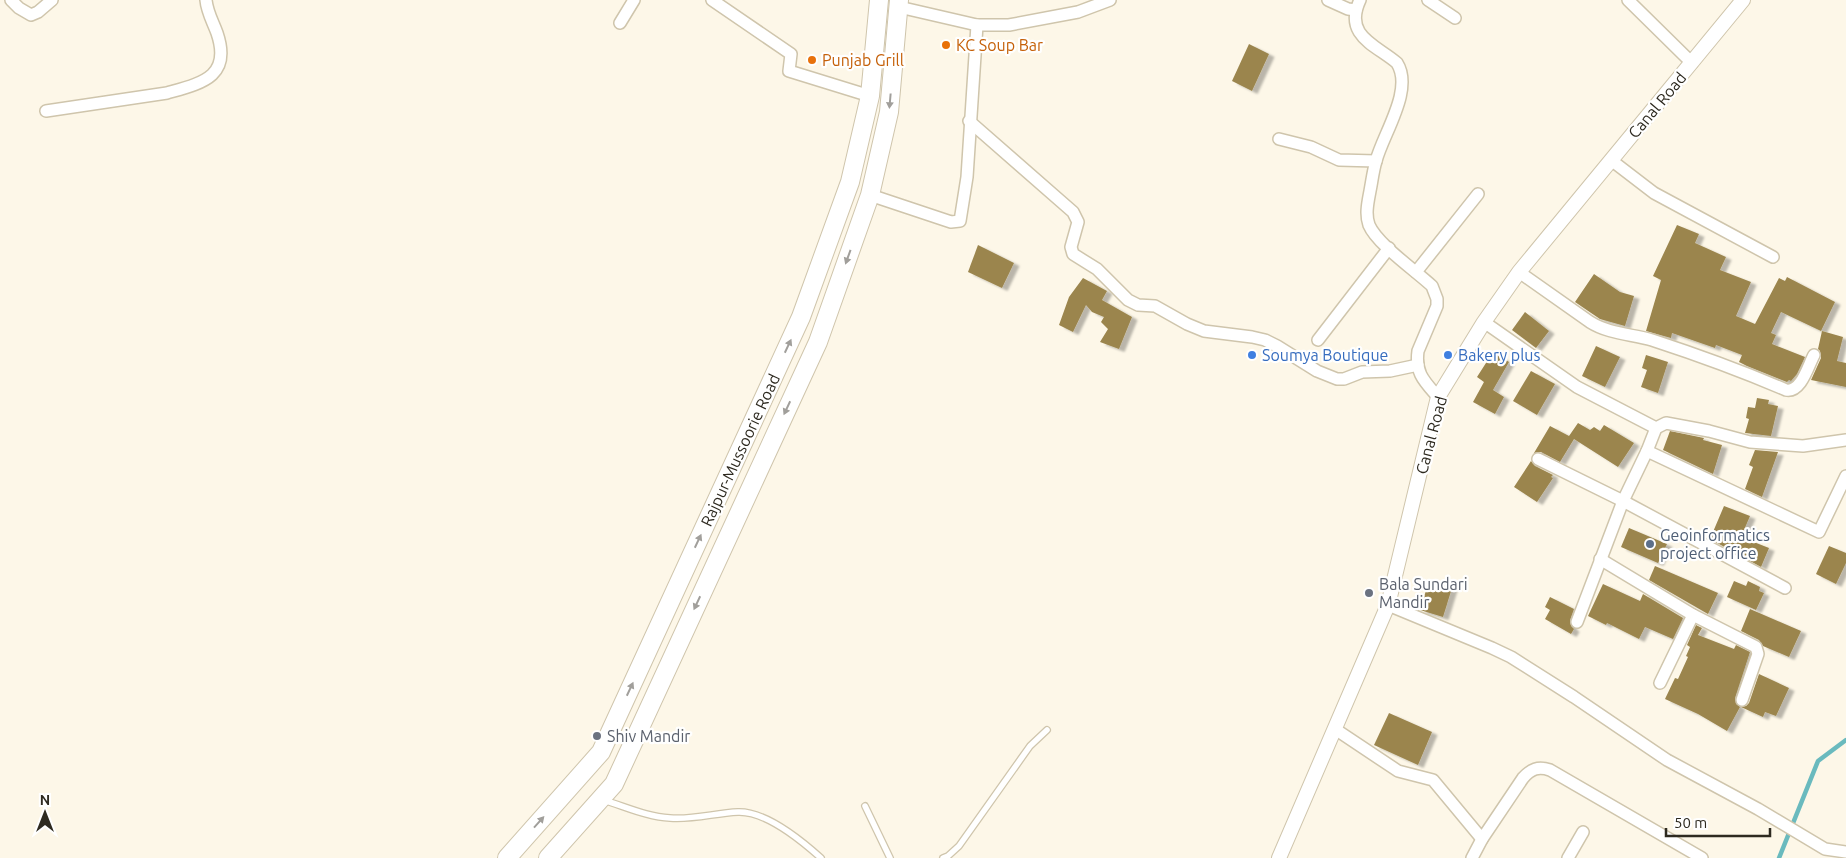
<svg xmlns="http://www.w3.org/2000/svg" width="1846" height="858" font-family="Ubuntu,sans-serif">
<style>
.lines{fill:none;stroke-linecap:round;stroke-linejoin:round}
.stream{stroke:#6ababe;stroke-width:4.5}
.building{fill:#9b854d;filter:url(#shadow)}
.service-casing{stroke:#cfc5ac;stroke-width:8}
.minor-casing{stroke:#cfc5ac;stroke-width:14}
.tertiary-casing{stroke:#cfc5ac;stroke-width:16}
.primary-casing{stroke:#cfc5ac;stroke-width:20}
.service{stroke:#fff;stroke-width:5.5}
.minor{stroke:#fff;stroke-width:11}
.tertiary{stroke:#fff;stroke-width:14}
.primary{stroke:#fff;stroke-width:18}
.oneway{fill:#a19f9b}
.food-dot{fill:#e8710a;stroke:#fff;stroke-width:2}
.shop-dot{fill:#3f7fe0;stroke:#fff;stroke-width:2}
.service-dot{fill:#5c6f8a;stroke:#fff;stroke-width:2}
.worship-dot{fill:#6b7280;stroke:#fff;stroke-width:2}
.labels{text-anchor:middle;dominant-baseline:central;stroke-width:4.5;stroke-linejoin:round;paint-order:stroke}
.food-label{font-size:16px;fill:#c56008;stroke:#fff;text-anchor:start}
.street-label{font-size:16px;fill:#2e2a20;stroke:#fff}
.shop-label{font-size:16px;fill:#366cbe;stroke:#fff;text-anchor:start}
.service-label{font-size:16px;fill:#4e5e75;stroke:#fff;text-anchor:start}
.worship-label{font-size:16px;fill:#5b616d;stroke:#fff;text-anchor:start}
</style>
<defs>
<filter id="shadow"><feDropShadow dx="5.5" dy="3" stdDeviation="1" flood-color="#0004"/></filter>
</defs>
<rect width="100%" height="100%" fill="#fdf7e8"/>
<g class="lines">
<path class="stream" d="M1779,858L1818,761L1846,740"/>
</g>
<g class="building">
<path d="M1249,44L1269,54L1252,91L1232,81Z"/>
<path d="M1677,225L1699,234L1695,243L1726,257L1720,270L1751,282L1736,316L1755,324L1779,278L1785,281L1787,277L1835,302L1821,331L1781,312L1771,333L1776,335L1772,344L1805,357L1797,374L1791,381L1789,380L1787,382L1747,366L1739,362L1742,355L1716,345L1715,348L1672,333L1671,338L1646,331L1661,280L1653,276Z"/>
<path d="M978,245L1014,263L1002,288L968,272Z"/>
<path d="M1594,274L1620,292L1634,296L1625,326L1600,319L1575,302Z"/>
<path d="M1083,278L1107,291L1102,300L1132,317L1119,349L1100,342L1108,329L1101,322L1104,317L1092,312L1086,305L1073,332L1059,325L1069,297Z"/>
<path d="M1525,312L1549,331L1536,348L1512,330Z"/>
<path d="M1822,331L1843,337L1837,361L1846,363V387L1811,380L1821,358L1820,351L1818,349Z"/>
<path d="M1596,346L1620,357L1605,387L1582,376Z"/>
<path d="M1493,352L1509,362L1493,390L1504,397L1495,414L1473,402L1484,382L1477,377Z"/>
<path d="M1646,355L1668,362L1658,393L1641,387L1647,370L1642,368Z"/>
<path d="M1531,371L1555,384L1537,415L1513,401Z"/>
<path d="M1757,398L1769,400L1768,404L1778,406L1771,436L1745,433L1749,419L1746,418L1748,407L1755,408Z"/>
<path d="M1578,423L1590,430L1594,427L1600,431L1604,425L1634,443L1618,467L1574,439L1560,462L1541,452L1534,453L1550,426L1569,436Z"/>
<path d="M1670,431L1704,438L1703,440L1722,445L1713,474L1663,450Z"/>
<path d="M1755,450L1778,452L1762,497L1745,489L1753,467L1749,465Z"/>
<path d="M1531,461L1535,466L1553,475L1551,477L1553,478L1537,502L1514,487Z"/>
<path d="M1724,506L1750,516L1741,537L1769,548L1761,567L1710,539Z"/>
<path d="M1629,528L1667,544L1658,563L1621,547Z"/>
<path d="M1829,546L1846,553V563L1836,584L1816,574Z"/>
<path d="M1655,566L1718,593L1708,614L1649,580Z"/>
<path d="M1429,581L1452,588L1443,617L1420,610Z"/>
<path d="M1734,581L1746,586L1748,581L1760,587L1759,591L1764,593L1756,610L1727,597Z"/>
<path d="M1603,584L1640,601L1643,594L1683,618L1673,639L1645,627L1639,639L1607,623L1606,625L1588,616Z"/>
<path d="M1550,597L1574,609L1570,620L1571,626L1574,629L1571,634L1545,619L1550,610L1545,607Z"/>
<path d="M1750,609L1801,631L1789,657L1763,646L1759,640L1741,631Z"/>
<path d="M1696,625L1702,628L1698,635L1734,649L1736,645L1750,652L1735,698L1736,704L1740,707L1727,731L1698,714L1665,699L1675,678L1678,679L1688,657L1686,656L1690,647L1687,645Z"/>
<path d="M1759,674L1789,688L1776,716L1765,712L1763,717L1741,707L1746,706L1749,703Z"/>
<path d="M1389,713L1432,732L1418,765L1374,745Z"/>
</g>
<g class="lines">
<defs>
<g id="service">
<path d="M603,800C624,806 647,817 670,818C693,820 715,813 738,812C766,811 801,840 821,858"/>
<path d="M865,806L890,858"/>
<path d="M943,858L948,856L959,846L1030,746L1047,730"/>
</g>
<g id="minor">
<path d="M11,0L19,8L31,15L38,12L52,0"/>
<path d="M712,0L791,54L789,71L870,96"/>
<path d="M1328,0L1348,9L1356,10"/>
<path d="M1360,0C1343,36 1376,45 1397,63C1414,90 1383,134 1376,161C1373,171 1372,181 1370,191C1368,202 1365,214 1369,225C1377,244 1416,271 1432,286L1437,299V306L1418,351C1415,373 1424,381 1438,397"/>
<path d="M1428,0L1455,18"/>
<path d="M1628,0L1692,63"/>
<path d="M899,7L977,25H1009L1078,12L1110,0"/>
<path d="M620,23L634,0"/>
<path d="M46,111L167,93C202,83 232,77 217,33C213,22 207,12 206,0"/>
<path d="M969,121L1073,212L1078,222L1071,247L1073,254L1097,269L1128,300L1138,305L1155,306L1187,324L1204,331L1252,337L1265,340L1277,346L1317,371L1337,379H1344L1362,372L1390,371L1418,365"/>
<path d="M1279,139L1311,147L1339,160L1376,161"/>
<path d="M1611,160L1654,193L1773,257"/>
<path d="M870,195L951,222L960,221L967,177L977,25"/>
<path d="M1416,272L1478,194"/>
<path d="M1519,272L1590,322C1609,334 1632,334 1652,340C1698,355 1742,371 1786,390C1801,393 1808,366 1814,355"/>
<path d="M1484,322L1577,387L1656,428L1666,423L1709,431L1750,442L1803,446L1846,440"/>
<path d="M1318,340L1389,248"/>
<path d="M1656,428L1647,451L1819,532L1846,476"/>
<path d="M1538,459L1623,501L1785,588"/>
<path d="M1600,559L1693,615L1756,647L1758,654L1742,700"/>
<path d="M1388,605L1492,648L1511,657L1574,697L1667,760L1758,809L1825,849L1846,852"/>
<path d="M1577,622L1623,501L1647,451"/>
<path d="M1660,683L1693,615"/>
<path d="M1335,729L1398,771L1433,780L1482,839L1523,778C1531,769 1538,766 1550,770L1702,858"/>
<path d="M1472,858L1482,839"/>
<path d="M1568,858L1583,832"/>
</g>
<path id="tertiary" d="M1279,858L1388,605L1438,397L1484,322L1519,272L1743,0"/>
<g id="primary">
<path d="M507,858L601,752L801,317L850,182L870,96L879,0"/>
<path d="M548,858L614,784L818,342L870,195L889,112L899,0"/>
</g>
</defs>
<use href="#service" class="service-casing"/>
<use href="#minor" class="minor-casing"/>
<use href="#tertiary" class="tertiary-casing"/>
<use href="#primary" class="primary-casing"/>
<use href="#service" class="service"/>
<use href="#minor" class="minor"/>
<use href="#tertiary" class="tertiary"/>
<use href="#primary" class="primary"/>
</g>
<defs><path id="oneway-solid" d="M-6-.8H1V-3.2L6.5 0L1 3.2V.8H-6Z" transform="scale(1.25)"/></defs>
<g class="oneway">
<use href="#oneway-solid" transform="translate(890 101) rotate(95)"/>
<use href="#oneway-solid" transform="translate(848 257) rotate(110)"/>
<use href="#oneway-solid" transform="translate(788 346) rotate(-65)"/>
<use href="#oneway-solid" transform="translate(787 408) rotate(115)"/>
<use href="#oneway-solid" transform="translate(698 541) rotate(-65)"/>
<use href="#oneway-solid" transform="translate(697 603) rotate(115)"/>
<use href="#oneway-solid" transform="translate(630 689) rotate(-65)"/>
<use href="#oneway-solid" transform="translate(539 822) rotate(-48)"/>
</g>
<g class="food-dot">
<circle cx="946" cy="45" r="5"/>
<circle cx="812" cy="60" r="5"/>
</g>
<g class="shop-dot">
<circle cx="1252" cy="355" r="5"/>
<circle cx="1448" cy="355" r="5"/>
</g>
<circle class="service-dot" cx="1650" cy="544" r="5"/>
<g class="worship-dot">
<circle cx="1369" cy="593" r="5"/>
<circle cx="597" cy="736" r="5"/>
</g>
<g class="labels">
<g class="food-label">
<text x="956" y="45">KC Soup Bar</text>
<text x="822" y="60">Punjab Grill</text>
</g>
<g class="street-label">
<text transform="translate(1657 105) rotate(-50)">Canal Road</text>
<text transform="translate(1431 435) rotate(-75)">Canal Road</text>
<text transform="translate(740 450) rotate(-65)">Rajpur-Mussoorie Road</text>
</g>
<g class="shop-label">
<text x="1262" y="355">Soumya Boutique</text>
<text x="1458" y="355">Bakery plus</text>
</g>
<g class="service-label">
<text x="1660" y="535">Geoinformatics<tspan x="1660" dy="18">project office</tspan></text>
</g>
<g class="worship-label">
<text x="1379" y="584">Bala Sundari<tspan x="1379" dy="18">Mandir</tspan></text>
<text x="607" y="736">Shiv Mandir</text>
</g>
</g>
<g transform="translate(45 813)" stroke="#ffffff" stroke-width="4" paint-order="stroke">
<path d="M0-4L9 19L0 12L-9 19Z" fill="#2e2a20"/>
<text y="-8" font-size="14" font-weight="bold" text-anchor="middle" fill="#2e2a20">N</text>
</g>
<path d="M1666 828v8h104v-8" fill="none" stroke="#2e2a20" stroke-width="2.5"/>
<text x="1674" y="828" font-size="15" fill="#2e2a20" stroke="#ffffff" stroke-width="4" paint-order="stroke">50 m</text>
</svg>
